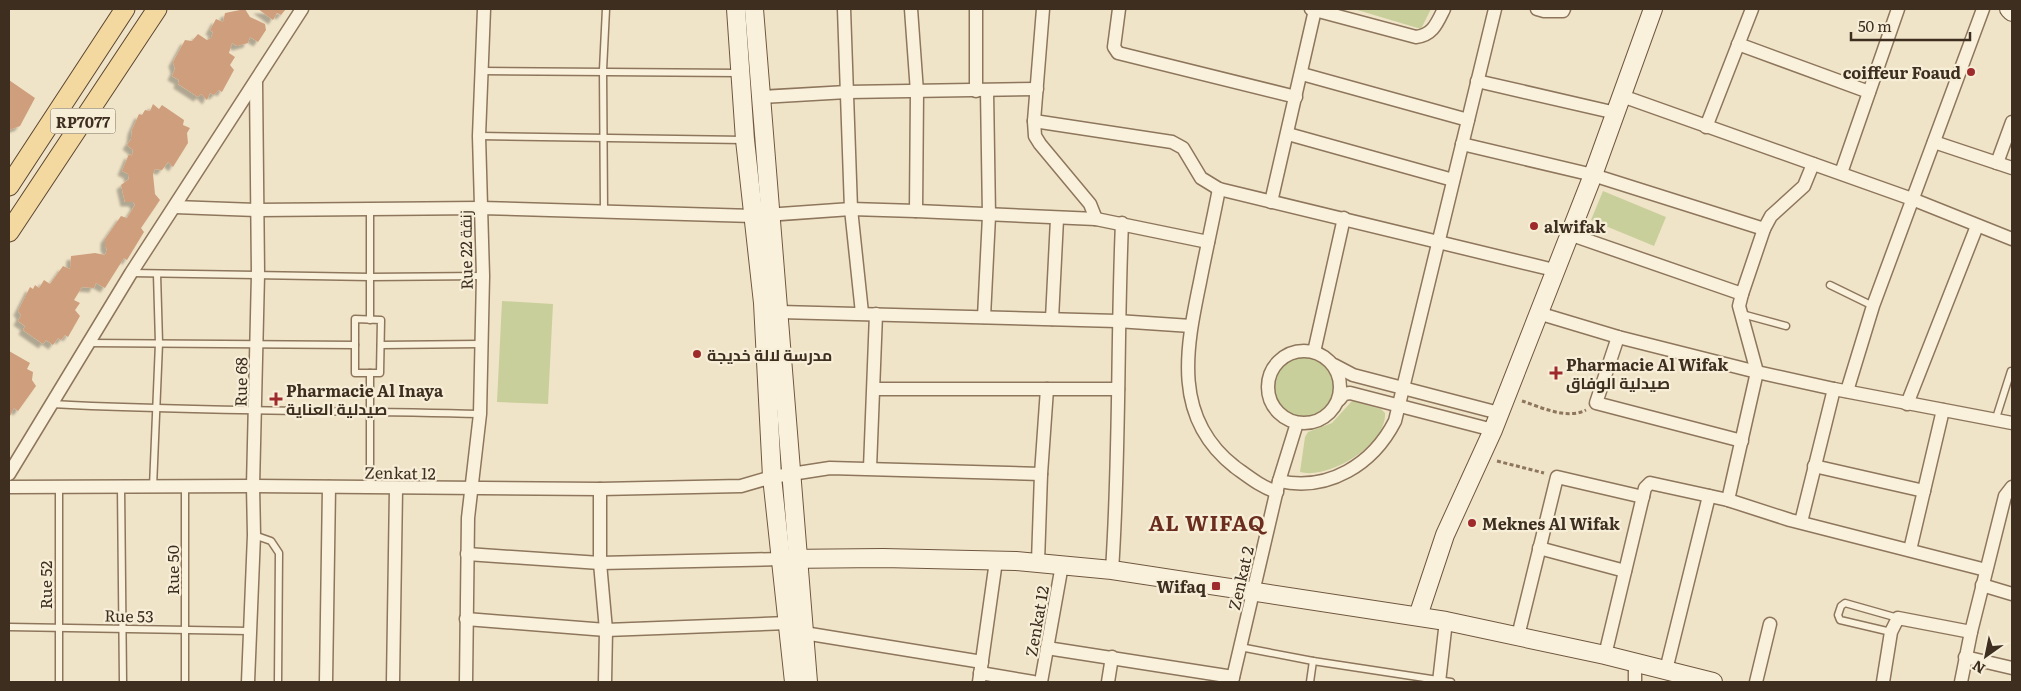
<svg xmlns="http://www.w3.org/2000/svg" width="2021" height="691" font-family="Literata,Cairo,serif">
<style>
.green{fill:#c9cf9b}
.building{fill:#cf9f7d;filter:url(#shadow)}
.lines{fill:none;stroke-linecap:round;stroke-linejoin:round}
.lane-casing{stroke:#8d765c;stroke-width:9}
.street-casing{stroke:#8d765c;stroke-width:15}
.secondary-casing{stroke:#6f573f;stroke-width:20}
.primary-casing{stroke:#5b4430;stroke-width:21}
.path{stroke:#8d765c;stroke-width:3;stroke-dasharray:4 2.5;stroke-linecap:butt}
.lane{stroke:#faf1dc;stroke-width:6}
.street{stroke:#faf1dc;stroke-width:12}
.secondary{stroke:#faf1dc;stroke-width:18}
.primary{stroke:#f3d9a0;stroke-width:19}
.poi-dot{fill:#9e2a2b;stroke:#f7eed8;stroke-width:2}
.labels{text-anchor:middle;dominant-baseline:central;stroke-width:4.5;stroke-linejoin:round;paint-order:stroke}
.shield{fill:#f7eed8;stroke:#756857;stroke-width:1}
.shield-label{font-size:15px;font-weight:bold;fill:#3d2e20}
.poi-label{font-size:16px;font-weight:bold;fill:#3d2e20;stroke:#f7eed8;text-anchor:start}
.street-label{font-size:16px;fill:#3d2e20;stroke:#f7eed8}
.district-label{font-size:21px;font-weight:bold;letter-spacing:1px;fill:#6b2e1e;stroke:#f7eed8}
</style>
<defs>
<filter id="shadow"><feDropShadow dx="-4.5" dy="4.5" stdDeviation="1" flood-color="#0004"/></filter>
</defs>
<rect width="100%" height="100%" fill="#f0e4c8"/>
<g class="green">
<path d="M1354,9H1431L1421,29Z"/>
<path d="M1603,191L1666,217L1654,246L1591,220Z"/>
<path d="M502,301L553,304L548,404L497,402Z"/>
<circle cx="1304" cy="387" r="31"/>
<path d="M1352,401L1381,409L1385,413C1387,445 1328,480 1300,472L1305,437L1308,432L1332,423Z"/>
</g>
<g class="building">
<path d="M245,9L250,17L265,24L266,30L258,42L250,37L248,43L237,46L232,43L229,53L235,57L230,65L234,70L222,92L219,90L214,95L210,93L207,100L201,94L198,97L178,84L179,80L172,76L175,69L173,62L185,40L192,41L198,34L207,40L211,38L213,32L210,30L216,19L223,22L225,13Z"/>
<path d="M258,9H286L281,15L277,13L273,20Z"/>
<path d="M9,80L35,98L20,126L9,130Z"/>
<path d="M153,104L159,109L162,105L184,120L183,125L190,128L187,133L188,143L173,167L168,162L162,170L155,169L153,174L155,194L160,200L141,228L144,232L127,260L124,258L105,288L96,283L94,288L82,287L74,300L80,303L75,310L80,316L68,337L65,335L61,340L58,338L53,345L46,340L43,344L23,330L25,326L18,321L21,315L18,311L30,287L33,289L35,285L39,288L44,280L50,284L63,266L70,269L71,256L95,253L105,255L107,249L105,247V239L121,216L127,218L135,205L133,202H125L121,185L129,179L128,174L122,171L129,154L132,156L133,150L127,145L131,139L132,130L139,114L142,115L145,110L150,111Z"/>
<path d="M9,351L30,363L27,369L33,372L32,380L36,386L18,411L14,408L9,418Z"/>
</g>
<g class="lines">
<defs>
<g id="lane">
<path d="M481,71L739,73"/>
<path d="M479,136L744,140"/>
<path d="M604,212L603,70L606,9"/>
<path d="M131,273L370,277L483,276"/>
<path d="M1830,285L1873,306"/>
<path d="M1742,314L1786,326"/>
<path d="M355,319L381,320L380,373H355Z"/>
<path d="M370,320V208"/>
<path d="M89,343L355,345"/>
<path d="M381,345L480,344"/>
<path d="M52,404C194,412 337,410 480,414"/>
<path d="M1996,418L2011,371"/>
<path d="M121,487L123,682"/>
<path d="M153,487L159,343L157,274"/>
<path d="M185,487V682"/>
<path d="M370,487V373"/>
<path d="M254,535L271,541L279,553L278,682"/>
<path d="M9,627L249,631"/>
<path d="M1891,632L1840,620L1838,615L1841,606L1845,603L1898,618"/>
<path d="M1240,647L1313,661L1451,682"/>
<path d="M59,682V488"/>
<path d="M1310,682L1313,661"/>
</g>
<g id="street">
<path d="M844,9L851,209L862,313"/>
<path d="M911,9L917,92L916,211"/>
<path d="M976,9V91"/>
<path d="M1043,9L1034,121L1035,136L1040,144L1090,204L1096,219"/>
<path d="M1119,9L1114,47L1118,53L1296,97"/>
<path d="M1311,9L1416,37C1433,35 1437,23 1444,9"/>
<path d="M1537,9L1544,11H1563L1564,9"/>
<path d="M1738,44L1869,92"/>
<path d="M1302,74L1468,120"/>
<path d="M1477,81L1616,113"/>
<path d="M1622,96L1912,199L2012,239"/>
<path d="M760,97L847,92L1037,89"/>
<path d="M1034,121L1172,142L1183,148L1201,178L1219,189L1554,270"/>
<path d="M1706,127L1752,9"/>
<path d="M1288,134L1453,180"/>
<path d="M1934,142L2012,168"/>
<path d="M1462,144L1593,175L1764,229"/>
<path d="M1997,163L2012,122"/>
<path d="M1841,173L1898,9"/>
<path d="M1219,189C1213,220 1206,251 1200,282C1186,349 1172,418 1235,467C1249,477 1261,487 1277,492"/>
<path d="M1271,202L1315,10"/>
<path d="M175,207L258,210L481,208L753,216L851,209L916,211L1096,219L1208,242"/>
<path d="M1569,234L1742,294"/>
<path d="M780,312L1117,321L1191,326"/>
<path d="M1538,313L1618,337L1757,372L1834,389L2012,423"/>
<path d="M984,317L989,216L987,91"/>
<path d="M1052,319L1057,219"/>
<path d="M1618,337L1596,403L1742,441"/>
<circle cx="1304" cy="387" r="36"/>
<path d="M1314,352L1344,218"/>
<path d="M1334,365L1353,375L1499,413"/>
<path d="M875,389H1118"/>
<path d="M1847,391L1873,306L1983,9"/>
<path d="M1339,400L1344,394L1350,393L1493,430"/>
<path d="M1907,404L1977,226"/>
<path d="M1814,466L1924,491"/>
<path d="M870,468L876,314"/>
<path d="M9,474L131,273L302,9"/>
<path d="M1279,481C1329,492 1373,464 1395,421L1495,9"/>
<path d="M9,487L253,486L600,489L741,486L772,477L830,468L1041,474"/>
<path d="M600,489V563L606,630L605,682"/>
<path d="M1728,500L1757,372L1739,306L1742,294L1764,229L1771,216L1804,186L1813,164"/>
<path d="M1801,522L1834,389"/>
<path d="M1539,548L1625,571"/>
<path d="M1910,550L1943,410"/>
<path d="M467,554L600,563L781,559"/>
<path d="M1038,562L1041,474L1047,389"/>
<path d="M1112,570C1120,454 1117,339 1122,223"/>
<path d="M1982,585L2012,594"/>
<path d="M466,619L606,630L788,623"/>
<path d="M804,633L982,662"/>
<path d="M1518,636L1557,477L1643,497"/>
<path d="M1047,648L1233,677"/>
<path d="M1605,655L1645,488L1650,483L1728,500L1790,520L1986,570"/>
<path d="M1965,657L2012,668"/>
<path d="M1666,670L1709,496"/>
<path d="M980,673L1033,682"/>
<path d="M248,682L254,535L253,486L258,274L256,83"/>
<path d="M326,682L329,487"/>
<path d="M393,682L396,489"/>
<path d="M466,682L468,518L480,414L483,276L479,136L484,9"/>
<path d="M979,682L996,561"/>
<path d="M1041,682L1062,565"/>
<path d="M1108,682L1112,657"/>
<path d="M1232,682L1279,481L1297,423"/>
<path d="M1439,682L1446,621"/>
<path d="M1635,682V662"/>
<path d="M1756,682L1770,624"/>
<path d="M1883,682L1891,632L1898,618L1971,632"/>
<path d="M1961,682L1971,632L2005,496L2012,487"/>
</g>
<g id="secondary">
<path d="M736,9L745,140L763,303L772,477L794,682"/>
<path d="M754,9L808,682"/>
<path d="M2009,9L2012,12"/>
<path d="M781,559L883,558L1016,561L1112,570L1446,621L1605,655L1713,682"/>
<path d="M1418,616L1445,535L1493,430L1593,175L1653,9"/>
</g>
<g id="primary">
<path d="M9,186L125,9"/>
<path d="M9,232L157,9"/>
</g>
</defs>
<use href="#lane" class="lane-casing"/>
<use href="#street" class="street-casing"/>
<use href="#secondary" class="secondary-casing"/>
<use href="#primary" class="primary-casing"/>
<g class="path">
<path d="M1522,401C1541,407 1566,420 1586,410"/>
<path d="M1497,461L1544,473"/>
</g>
<use href="#lane" class="lane"/>
<use href="#street" class="street"/>
<use href="#secondary" class="secondary"/>
<use href="#primary" class="primary"/>
</g>
<g class="poi-dot">
<circle cx="1971" cy="72" r="5"/>
<circle cx="1534" cy="226" r="5"/>
<circle cx="697" cy="354" r="5"/>
<path d="M1553.5 365.5h5v5h5v5h-5v5h-5v-5h-5v-5h5z"/>
<path d="M273.5 391.5h5v5h5v5h-5v5h-5v-5h-5v-5h5z"/>
<circle cx="1472" cy="523" r="5"/>
<rect x="1211" y="581" width="10" height="10" rx="2.5"/>
</g>
<g class="labels">
<rect class="shield" x="50.5" y="108.5" width="65" height="25" rx="4"/>
<g class="shield-label">
<text x="83" y="121">RP7077</text>
</g>
<g class="poi-label">
<text x="1961" y="72" text-anchor="end">coiffeur Foaud</text>
<text x="1544" y="226">alwifak</text>
<text x="707" y="354">مدرسة لالة خديجة</text>
<text x="1566" y="364">Pharmacie Al Wifak<tspan x="1566" dy="18">صيدلية الوفاق</tspan></text>
<text x="286" y="390">Pharmacie Al Inaya<tspan x="286" dy="18">صيدلية العناية</tspan></text>
<text x="1482" y="523">Meknes Al Wifak</text>
<text x="1206" y="586" text-anchor="end">Wifaq</text>
</g>
<g class="street-label">
<text transform="translate(465 250) rotate(-91)">Rue 22 زنقة</text>
<text transform="translate(240 382) rotate(-89)">Rue 68</text>
<text transform="translate(400 472) rotate(1)">Zenkat 12</text>
<text transform="translate(172 570) rotate(-90)">Rue 50</text>
<text transform="translate(1240 578) rotate(-77)">Zenkat 2</text>
<text transform="translate(45 585) rotate(-90)">Rue 52</text>
<text transform="translate(129 615) rotate(1)">Rue 53</text>
<text transform="translate(1036 621) rotate(-80)">Zenkat 12</text>
</g>
<g class="district-label">
<text x="1207" y="521">AL WIFAQ</text>
</g>
</g>
<rect width="2021" height="691" fill="none" stroke="#3d2e20" stroke-width="20"/>
<g transform="translate(1986 656) rotate(213)" stroke="#f7eed8" stroke-width="4" paint-order="stroke">
<path d="M0-4L9 19L0 12L-9 19Z" fill="#3d2e20"/>
<text y="-8" font-size="14" font-weight="bold" text-anchor="middle" fill="#3d2e20">N</text>
</g>
<path d="M1851 32v8h119v-8" fill="none" stroke="#3d2e20" stroke-width="2.5"/>
<text x="1858" y="32" font-size="15" fill="#3d2e20" stroke="#f7eed8" stroke-width="4" paint-order="stroke">50 m</text>
</svg>
